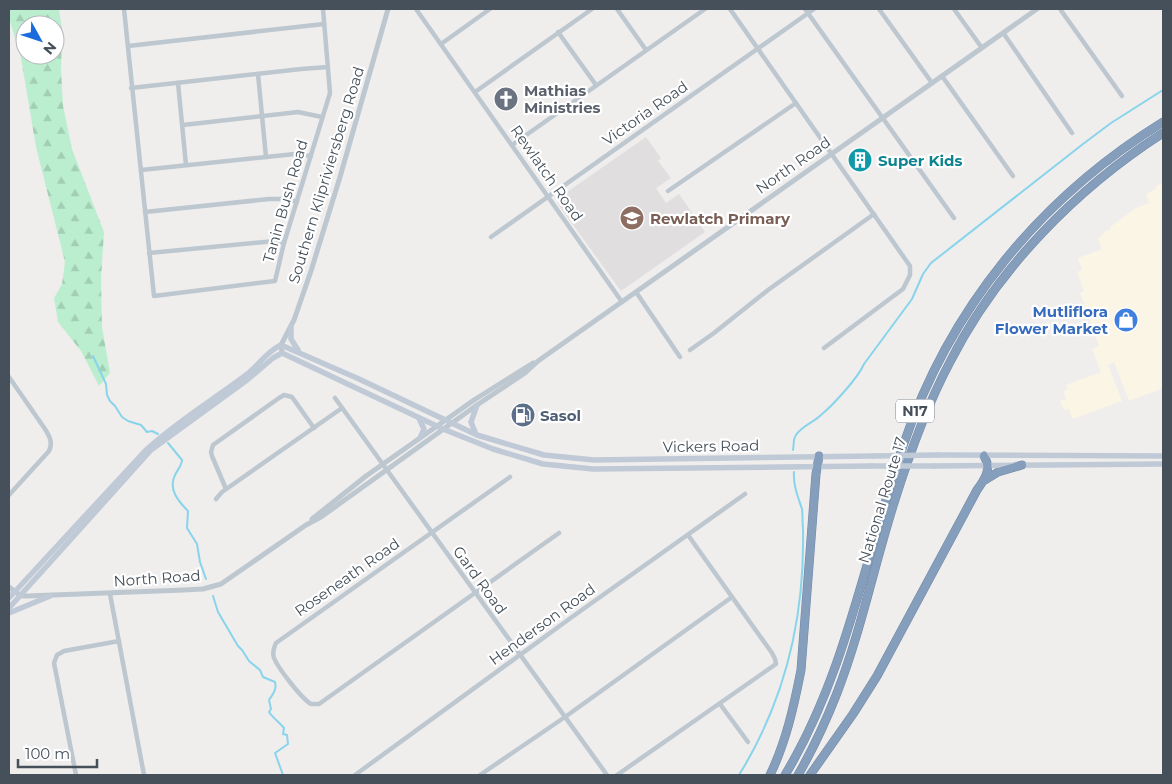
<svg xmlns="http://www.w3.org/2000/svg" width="1172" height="784" font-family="Montserrat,sans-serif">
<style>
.commercial{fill:#fbf5e5}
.education{fill:#e1dedf}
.forest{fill:url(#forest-firs);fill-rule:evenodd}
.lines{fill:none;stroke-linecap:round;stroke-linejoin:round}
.stream{stroke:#88d4eb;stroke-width:2}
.motorway-casing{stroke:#7089a8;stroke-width:9}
.minor{stroke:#bdc7cf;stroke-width:4.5}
.tertiary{stroke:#bdc7cf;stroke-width:5}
.secondary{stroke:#bfcad6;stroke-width:5.5}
.motorway{stroke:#849ebc;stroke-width:8}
.secondary-bridge{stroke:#bfcad6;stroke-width:5.5}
.labels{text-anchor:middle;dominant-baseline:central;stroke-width:4.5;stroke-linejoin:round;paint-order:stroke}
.shield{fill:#fff;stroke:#7d848c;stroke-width:1}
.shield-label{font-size:14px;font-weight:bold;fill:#45505a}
.worship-label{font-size:15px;font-weight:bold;fill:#5b616d;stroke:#fff;text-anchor:start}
.street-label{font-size:15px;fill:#45505a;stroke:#fff}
.culture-label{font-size:15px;font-weight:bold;fill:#0d838f;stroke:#fff;text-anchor:start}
.education-label{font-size:15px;font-weight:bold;fill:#785e54;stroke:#fff;text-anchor:start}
.shop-label{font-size:15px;font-weight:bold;fill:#366cbe;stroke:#fff;text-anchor:end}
.service-label{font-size:15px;font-weight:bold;fill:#4e5e75;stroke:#fff;text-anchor:start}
</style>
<defs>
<pattern id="forest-firs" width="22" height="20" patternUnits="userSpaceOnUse" patternTransform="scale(1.25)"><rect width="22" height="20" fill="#bbeecf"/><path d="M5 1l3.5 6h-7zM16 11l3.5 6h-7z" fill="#a2ceb4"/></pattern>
</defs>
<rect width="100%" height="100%" fill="#f0eded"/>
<path class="commercial" d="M1163,183V388L1129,401L1114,362L1108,365L1122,401L1072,419L1069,409L1064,410L1060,401L1066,399L1063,391L1068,389L1066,385L1101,372L1092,349L1099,346L1080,293L1084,291L1077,272L1082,270L1078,258L1102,249L1098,239L1106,231L1111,229L1110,227L1136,208L1149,203L1146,194L1157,188L1156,186Z"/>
<path class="education" d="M646,137L661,158L658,161L671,178L656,188L666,203L679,194L705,232L621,291L558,204L560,197Z"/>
<path class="forest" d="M9,9H59L62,30L61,70L63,106L72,149L104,232L101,278L102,327L110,373L99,386L81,351L58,322L54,298L62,284L65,262L36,147L21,58L9,18ZM25,25H55V55H25Z"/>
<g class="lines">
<g class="stream">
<path d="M93,356L106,384L107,395L110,401L115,406L122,417L128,421L141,425L147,432L152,431L158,434"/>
<path d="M168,443L182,460C182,465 178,469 175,475C168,489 178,501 188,511L187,528L197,544L200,562L206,579"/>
<path d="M793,450C794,445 793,439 796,435C802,426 814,422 821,415C833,405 858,378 864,364L912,299L923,274L931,263L1083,144L1111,123L1163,90"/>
<path d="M213,596L218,612L238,646L242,650L249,661L260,670L263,677L275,682C277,689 273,694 269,700L271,709L269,712C273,718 279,722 284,728L283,734L287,735L288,744L275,753L283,775"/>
<path d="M739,775C786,699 805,617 803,528C802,522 803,515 802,509C798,497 793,485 794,472"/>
</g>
<defs>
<g id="motorway">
<path d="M985,480L998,472L1022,465"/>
<path d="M770,775C786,742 794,706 801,670L816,474L819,456"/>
<path d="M785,775C846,674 865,557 903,446C949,309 1040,198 1163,122"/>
<path d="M798,775C813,749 826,721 837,693C861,631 874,566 894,503C909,455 926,407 950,362C997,269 1076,189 1163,133"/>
<path d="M810,775L853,714L877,676L977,490C985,479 992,469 984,456"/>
</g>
</defs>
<use href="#motorway" class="motorway-casing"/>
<g class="minor">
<path d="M124,9L154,296L275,281L284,243L330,93L323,9"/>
<path d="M416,9L622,302"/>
<path d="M617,9L646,50"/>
<path d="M730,9L910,266V275L903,289L824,348"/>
<path d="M805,9L954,218"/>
<path d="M879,9L932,83"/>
<path d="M954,9L982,48"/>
<path d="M1060,9L1122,96"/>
<path d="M558,32L596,85"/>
<path d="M1004,34L1072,133"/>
<path d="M441,44L490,9"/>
<path d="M128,46L324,24"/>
<path d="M258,74L266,157"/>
<path d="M942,76L1013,176"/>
<path d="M178,83L186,165"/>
<path d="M131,88L301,69L328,67"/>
<path d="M475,92L592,9"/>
<path d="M183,125L298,112L322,117"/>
<path d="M512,145L705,9"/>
<path d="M141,170L295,154L311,156"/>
<path d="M668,191L796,103"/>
<path d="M145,212L269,199H288L297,202"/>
<path d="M491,237L814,9"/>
<path d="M149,253L264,242L277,241L284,243"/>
<path d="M636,292L680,357"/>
<path d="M690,350L714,333L768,290L874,214"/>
<path d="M9,377L45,429C50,437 53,443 49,451L9,495"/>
<path d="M335,398L607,775"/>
<path d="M510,477L276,643C274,647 272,652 274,658C278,668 301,698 311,704H319L559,533"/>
<path d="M226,489L212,456L211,452L213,445L279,398L284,395L292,397L314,428"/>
<path d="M216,499L222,492L342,408"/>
<path d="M110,594L144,775"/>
<path d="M720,704L748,742"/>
<path d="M76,775L54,663L57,655L64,651L119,641"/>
<path d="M355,775L572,617L745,494"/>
<path d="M480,775L565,717L732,597"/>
<path d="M617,775L776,664L775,659L772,653L688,535"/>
</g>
<g class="tertiary">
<path d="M282,353L281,345L294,320L311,271L340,177L388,9"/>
<path d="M312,519L366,476L474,400L533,363"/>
<path d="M9,587L21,596H27L184,590L203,589L221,584L306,525L321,517L477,405L525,373L538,361L1037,9"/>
</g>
<g class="secondary">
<path d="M291,327V339L298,350"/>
<path d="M419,418L424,429L420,438"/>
<path d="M475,432L471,422L477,405"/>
<path d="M937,455L1163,456"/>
<path d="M934,466L1163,464"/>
<path d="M9,598L145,451C176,422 213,400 246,375C258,366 267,351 281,345L359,379L477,435L544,455L594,460L873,456"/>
<path d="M9,608L151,450L247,380L273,358L282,353L443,429L493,449L543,464L593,469L871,466"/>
<path d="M9,613L50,596"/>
</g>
<use href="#motorway" class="motorway"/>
<g class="secondary-bridge">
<path d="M873,456L937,455"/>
<path d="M871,466H934"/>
</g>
</g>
<defs>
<symbol id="church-disc" viewBox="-11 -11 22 22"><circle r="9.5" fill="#6b7280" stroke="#fff"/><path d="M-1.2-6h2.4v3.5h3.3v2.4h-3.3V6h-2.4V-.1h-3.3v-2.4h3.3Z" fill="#fff"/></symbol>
<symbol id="building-disc" viewBox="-11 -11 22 22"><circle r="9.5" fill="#0f9aa8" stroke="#fff"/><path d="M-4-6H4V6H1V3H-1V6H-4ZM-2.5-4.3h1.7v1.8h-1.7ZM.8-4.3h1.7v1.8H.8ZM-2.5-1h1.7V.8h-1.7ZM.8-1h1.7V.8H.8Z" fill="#fff"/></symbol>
<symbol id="school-disc" viewBox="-11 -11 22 22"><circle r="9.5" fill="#8d6e63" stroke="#fff"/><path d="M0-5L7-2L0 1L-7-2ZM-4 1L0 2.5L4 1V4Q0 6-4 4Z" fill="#fff"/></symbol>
<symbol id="shop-disc" viewBox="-11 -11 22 22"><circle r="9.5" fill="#3f7fe0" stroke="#fff"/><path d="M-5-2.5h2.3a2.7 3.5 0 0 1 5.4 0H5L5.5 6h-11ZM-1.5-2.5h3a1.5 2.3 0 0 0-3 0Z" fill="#fff"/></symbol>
<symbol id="fuel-disc" viewBox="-11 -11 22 22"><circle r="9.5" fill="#5c6f8a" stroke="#fff"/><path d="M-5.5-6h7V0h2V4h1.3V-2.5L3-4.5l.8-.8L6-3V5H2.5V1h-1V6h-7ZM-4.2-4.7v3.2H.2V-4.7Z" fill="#fff"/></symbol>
</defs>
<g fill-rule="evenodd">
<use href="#church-disc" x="492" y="85" width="28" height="28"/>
<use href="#building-disc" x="846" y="146" width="28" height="28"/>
<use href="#school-disc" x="618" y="204" width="28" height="28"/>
<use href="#shop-disc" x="1112" y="306" width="28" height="28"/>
<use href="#fuel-disc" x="509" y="401" width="28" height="28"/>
</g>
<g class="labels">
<rect class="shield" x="896" y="399.5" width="38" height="23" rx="4"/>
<g class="shield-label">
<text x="915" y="411">N17</text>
</g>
<g class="worship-label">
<text x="524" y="90">Mathias<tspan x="524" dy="17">Ministries</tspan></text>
</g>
<g class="street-label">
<text transform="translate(645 113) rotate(-35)">Victoria Road</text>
<text transform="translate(793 165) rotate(-35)">North Road</text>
<text transform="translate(547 173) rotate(55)">Rewlatch Road</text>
<text transform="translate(326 175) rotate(-73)">Southern Klipriviersberg Road</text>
<text transform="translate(285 201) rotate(-74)">Tanin Bush Road</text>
<text transform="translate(711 446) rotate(-1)">Vickers Road</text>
<text transform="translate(882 500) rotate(-73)">National Route 17</text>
<text transform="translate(347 577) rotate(-35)">Roseneath Road</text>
<text transform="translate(157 578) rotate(-4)">North Road</text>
<text transform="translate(480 580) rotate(54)">Gard Road</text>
<text transform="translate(542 624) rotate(-36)">Henderson Road</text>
</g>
<g class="culture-label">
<text x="878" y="160">Super Kids</text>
</g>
<g class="education-label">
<text x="650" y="218">Rewlatch Primary</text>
</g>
<g class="shop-label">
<text x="1108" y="311">Mutliflora<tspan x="1108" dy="17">Flower Market</tspan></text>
</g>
<g class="service-label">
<text x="540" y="415">Sasol</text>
</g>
</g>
<rect width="1172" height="784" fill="none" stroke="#45505a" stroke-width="20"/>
<g transform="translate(40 40) rotate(130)"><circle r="24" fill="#ffffff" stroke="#b5b9bd"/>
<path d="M0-4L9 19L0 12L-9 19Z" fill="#1a6cdc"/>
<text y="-8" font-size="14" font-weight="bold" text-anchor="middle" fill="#45505a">N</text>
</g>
<path d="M18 759v8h79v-8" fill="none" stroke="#45505a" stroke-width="2.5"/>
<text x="25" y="759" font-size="15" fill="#45505a" stroke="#ffffff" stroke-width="4" paint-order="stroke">100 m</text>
</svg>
